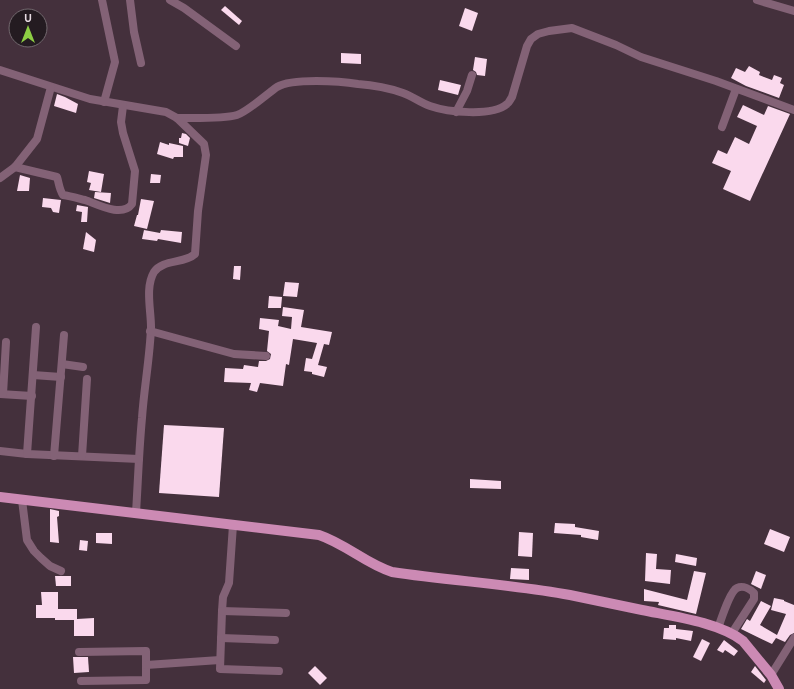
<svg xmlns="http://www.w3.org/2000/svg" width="794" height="689" font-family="'DM Sans',sans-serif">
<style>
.building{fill:#fad9ed}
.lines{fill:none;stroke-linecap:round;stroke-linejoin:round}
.minor{stroke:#836276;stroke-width:8}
.major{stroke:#cc8ab4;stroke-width:10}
</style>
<rect width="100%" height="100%" fill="#44303c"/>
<g class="building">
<path d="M225,6L242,21L239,25L221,10Z"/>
<path d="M465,8L478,13L472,31L459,26Z"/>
<path d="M341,53L361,54V64L341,63Z"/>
<path d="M475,57L487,59L485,76L477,75L476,72L473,70Z"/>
<path d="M749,66L760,72L759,75L772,80L774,75L782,78L780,83L784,85L779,98L746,86L731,78L736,68L745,72Z"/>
<path d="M440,80L461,85L458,95L438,90Z"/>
<path d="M57,94L65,97L78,104L76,113L54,106Z"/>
<path d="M743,105L764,115L768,106L790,114L750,201L723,189L731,171L712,163L718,150L727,154L735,137L749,144L757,126L737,117Z"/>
<path d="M182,133L186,134L190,138L188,146L179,143V138H181Z"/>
<path d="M160,142L169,145V143L183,146V157H174L173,159L157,154Z"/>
<path d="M89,171L104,174L101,192L89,190L91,183L87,182Z"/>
<path d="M151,174L161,175L160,183H150Z"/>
<path d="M20,175L30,178L29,191H17Z"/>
<path d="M95,192L111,193L110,203L94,198Z"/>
<path d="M43,198L61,200L59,213L53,212L51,208L42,207Z"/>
<path d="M141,199L154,201L147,229L134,226L137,215H138Z"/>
<path d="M77,205L88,207L87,222H81L82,212L76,211Z"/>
<path d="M144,230L160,233L161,230L182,232L181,243L158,239L157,241L142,239Z"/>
<path d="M86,232L96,240L94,252L83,249Z"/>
<path d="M234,266H241L240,280L233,279Z"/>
<path d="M285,282L299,283L297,297L283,296Z"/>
<path d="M269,296L282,297L281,308H268Z"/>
<path d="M283,307L304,310L301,327L332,332L329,345L324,344L318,365L327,367L324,377L312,374V372L304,371L306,358L312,359L317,343L293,339L289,365L286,364L283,386L260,383L257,392L249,390L251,383L224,382L225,368L243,369L244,365L258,367L259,361H266L270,359L271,354L267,351L269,331L259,329L260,318L279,320L278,326L291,329L292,317L282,316Z"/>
<path d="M164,425L224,428L219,497L159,493Z"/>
<path d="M470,479L501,481V489L470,488Z"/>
<path d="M50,509L59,511V516L57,517L59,543L50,542Z"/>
<path d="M555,523L575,524V527L599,531L598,540L581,537V535L554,533Z"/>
<path d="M770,529L790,537L784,552L764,544Z"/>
<path d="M519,532L533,533L532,557L518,556Z"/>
<path d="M96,533H112V544L96,543Z"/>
<path d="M80,540L88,541L87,551L79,550Z"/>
<path d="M646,553L657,554L656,569L671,570L670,584L645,581Z"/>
<path d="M676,554L697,558L696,566L675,562Z"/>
<path d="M511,568L529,569V580L510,579Z"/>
<path d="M694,571L706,573L696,614L658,605L659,602L644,601V589L687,600Z"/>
<path d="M756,571L766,575L761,589L751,584Z"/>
<path d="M55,576H71V586H56Z"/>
<path d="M41,592H58V609H77V619L94,618V636H74V620H55V618H36V605H42Z"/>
<path d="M774,598L784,600V601L794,605V633L790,635L785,642L776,638L772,644L741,629L747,619L750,621L761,601L771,606L760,625L777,635L786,614L771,610Z"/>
<path d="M669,625H676V629L693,631L691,641L676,638V640L663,639L664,628H669Z"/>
<path d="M702,639L710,643L701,661L693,657Z"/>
<path d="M724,640L738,651L734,656L725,650L723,653L717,650Z"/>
<path d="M73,657H88L89,672L74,673Z"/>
<path d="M315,666L327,678L320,685L308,673Z"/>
<path d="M755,666L766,680L764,683L751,672Z"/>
</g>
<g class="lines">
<g class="minor">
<path d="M102,0L115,62L104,102"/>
<path d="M130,0L134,32L141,63"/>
<path d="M170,0L184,8L236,46"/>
<path d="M757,0L794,11"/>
<path d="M0,70L90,99L166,112L177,118L204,144L206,155L198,211L195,254C184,264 163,259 154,272C145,287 151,310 151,327C150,357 144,388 142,418C139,450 138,481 136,513"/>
<path d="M456,112L467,91L472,75"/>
<path d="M177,118C192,118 223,119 237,115C247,112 267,94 277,87C292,78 340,81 358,84C373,85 389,88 403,93C412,96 421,103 430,106C447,112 492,117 507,104C509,103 510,100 512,97L527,46L531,39L538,34L549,31L572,28L616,45L641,57L716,81L794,110"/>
<path d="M722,127L736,89"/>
<path d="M15,167L57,177C59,183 59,189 63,195C70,196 77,198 85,200C97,204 122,218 132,204L135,171L123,133L121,122L123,106"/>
<path d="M0,178L15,167L37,139L51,87"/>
<path d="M150,331L234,354L266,356"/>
<path d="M62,364L83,367"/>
<path d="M33,375L61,377"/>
<path d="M0,394L32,396"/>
<path d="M3,394L6,342"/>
<path d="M0,451L27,454L139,459"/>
<path d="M27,454L36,327"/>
<path d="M54,456L64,335"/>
<path d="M82,456L87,379"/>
<path d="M22,500L27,540L34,551L41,558L50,566L61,571"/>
<path d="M233,525L229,583L223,597L222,611L220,669L279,671"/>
<path d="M222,611L286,613"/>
<path d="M718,628C721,620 730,591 737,588C743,585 750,589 754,593V599L732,633"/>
<path d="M221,638L275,640"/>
<path d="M79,652L146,651V680L81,681"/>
<path d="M146,665L220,660"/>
<path d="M771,675L794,638"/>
</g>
<path class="major" d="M0,497L319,535C346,544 366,564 392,572C451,581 511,584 570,595C594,600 618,605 642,610C671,616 719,622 743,641L771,675L779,689"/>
</g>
<g transform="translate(28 28)"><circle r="19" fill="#241b21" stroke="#72686e"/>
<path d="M0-3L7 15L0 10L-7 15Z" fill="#8dce44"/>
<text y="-6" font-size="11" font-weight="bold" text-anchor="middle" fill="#e7dbe2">U</text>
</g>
</svg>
